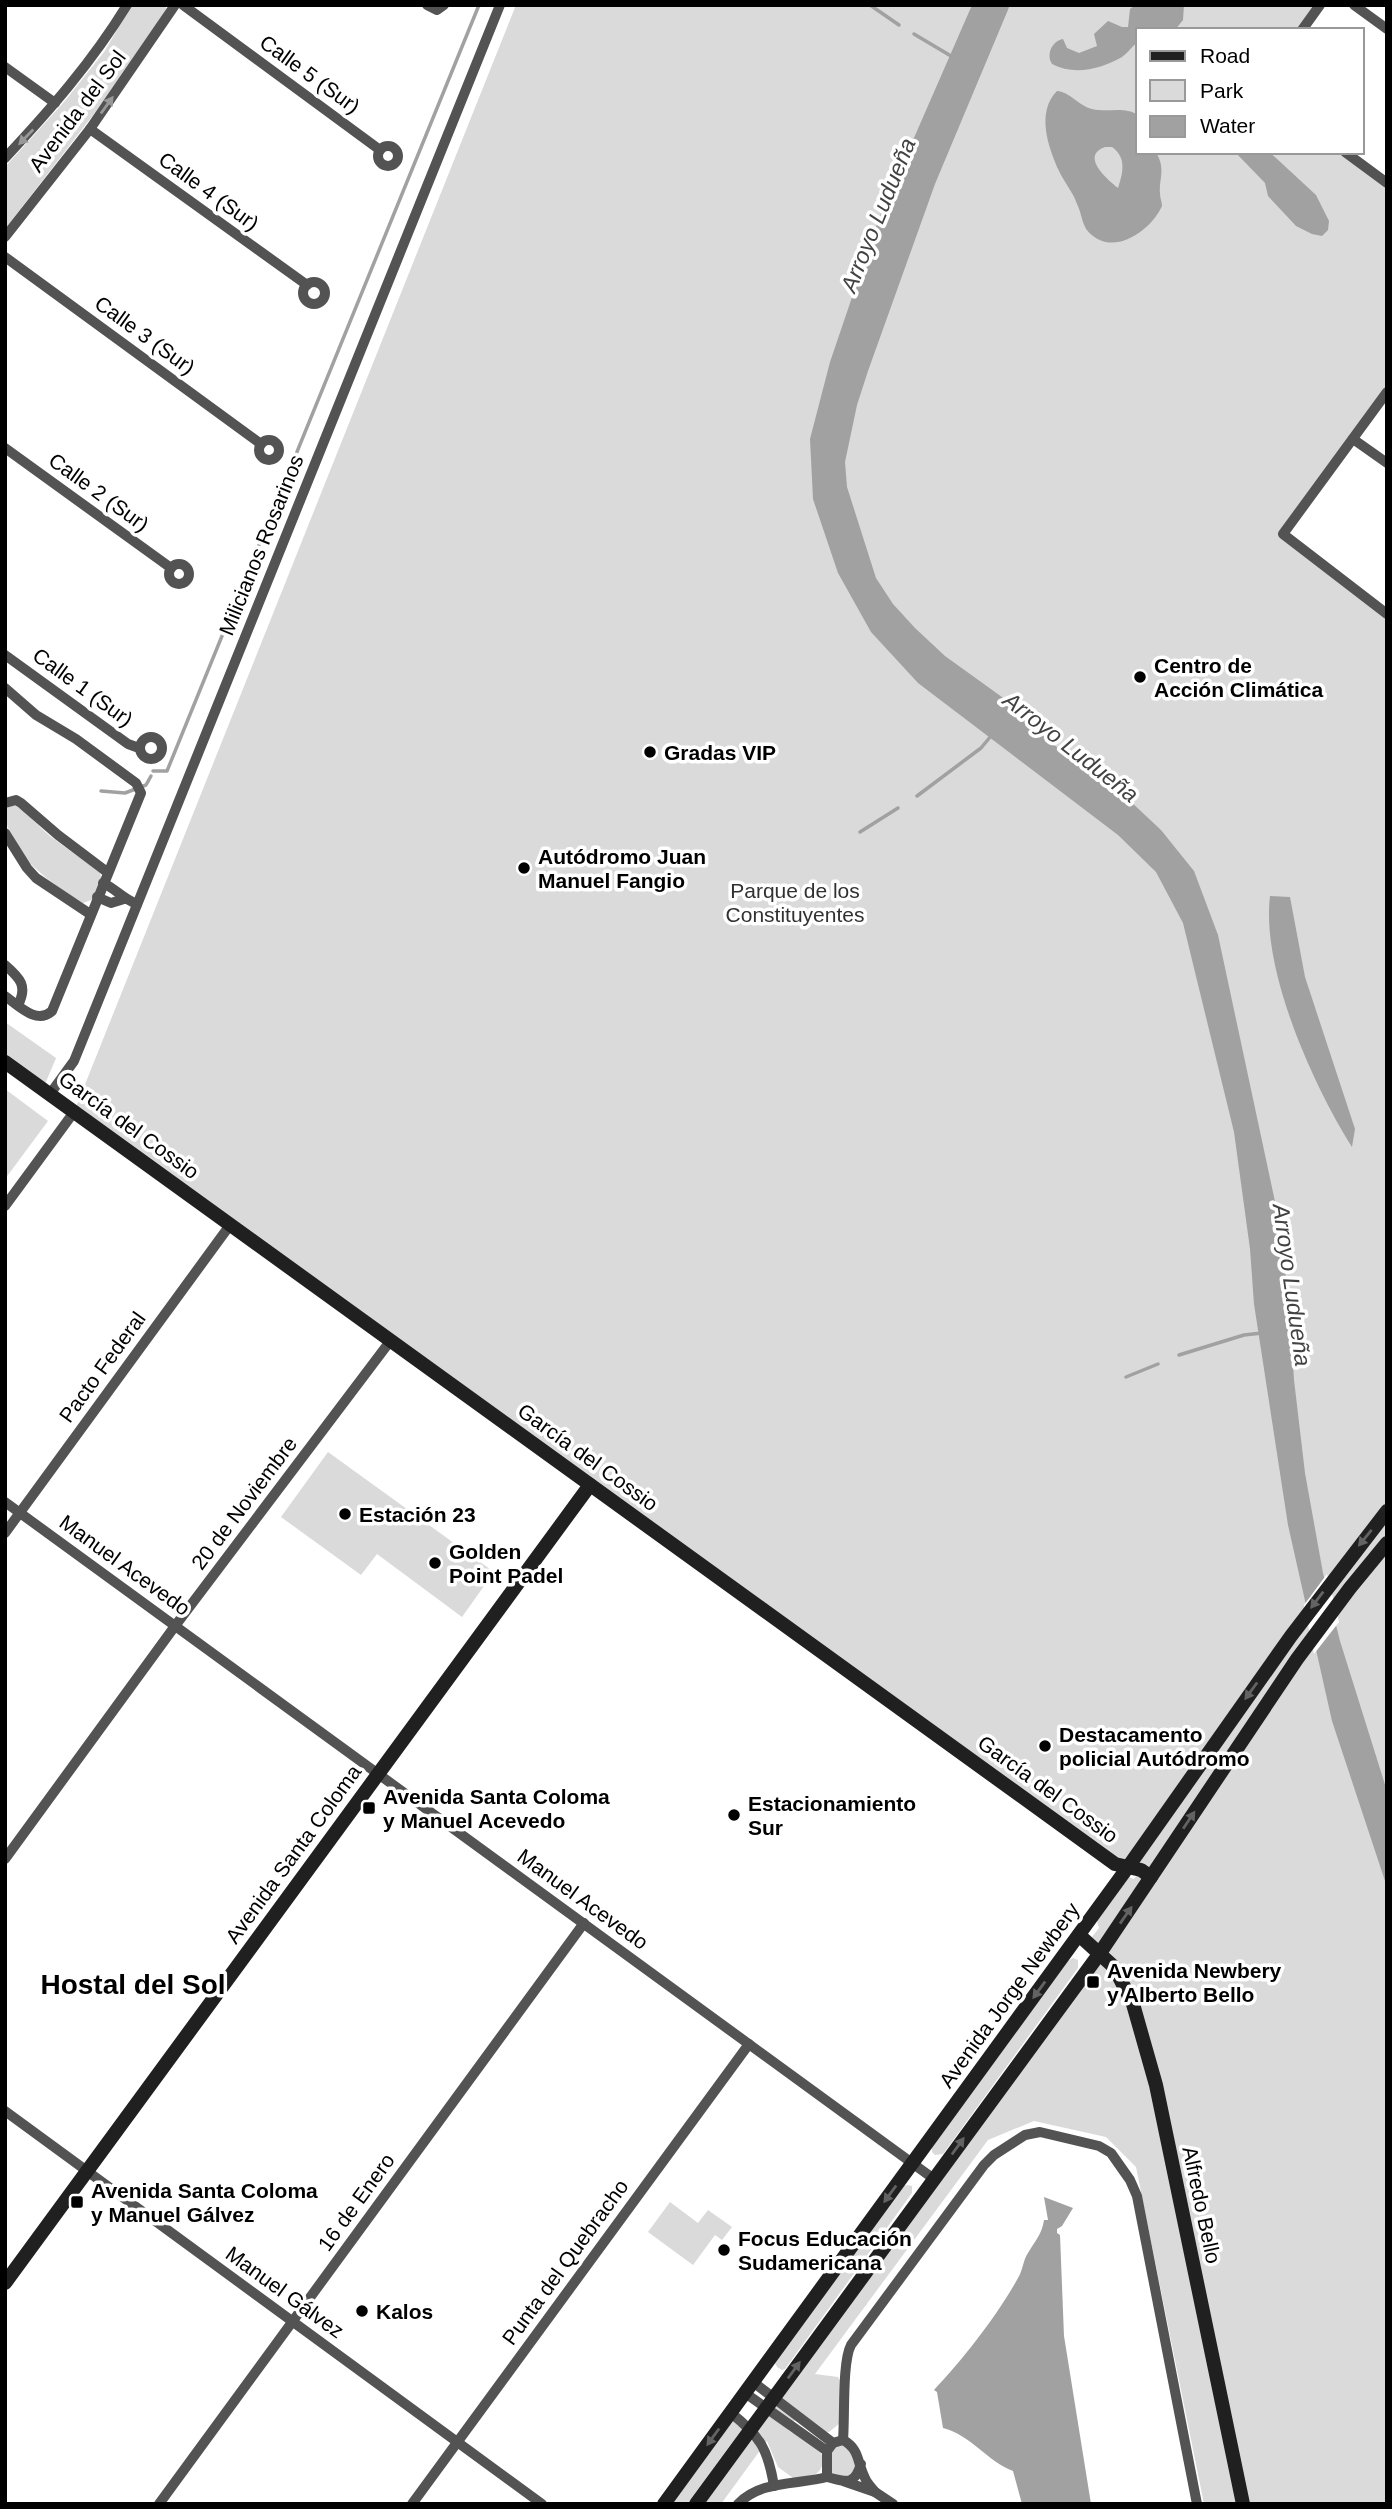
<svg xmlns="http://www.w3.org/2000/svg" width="1392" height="2509" font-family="Helvetica,sans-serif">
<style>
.green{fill:#dadada}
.water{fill:#a1a1a1;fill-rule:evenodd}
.pier{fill:#fff}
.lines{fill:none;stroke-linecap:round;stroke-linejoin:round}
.stream{stroke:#a1a1a1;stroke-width:3.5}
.street{stroke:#535353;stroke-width:10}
.secondary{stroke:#202020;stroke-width:14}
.oneway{fill:#989898}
.oneway2{fill:#636363}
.poi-dot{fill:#000;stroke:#fff;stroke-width:2.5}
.labels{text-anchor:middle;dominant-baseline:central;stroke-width:7;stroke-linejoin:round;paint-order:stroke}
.street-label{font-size:21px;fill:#000;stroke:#fff}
.poi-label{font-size:21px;font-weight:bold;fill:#000;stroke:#fff;text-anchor:start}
.park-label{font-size:21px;fill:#313131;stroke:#fff}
.water-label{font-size:23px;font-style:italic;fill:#424242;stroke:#fff}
.district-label{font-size:28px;font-weight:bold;fill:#000;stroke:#fff}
</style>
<rect width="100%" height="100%" fill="#fff"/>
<g class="green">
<path d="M132,5H166V9L124,75L5,229V167L64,102L104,52Z"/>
<path d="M516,5H1320L1302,30H1138V152H1345L1387,183V392L1283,534L1387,614V2504H1204L1136,2167L1106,2137L1034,2121L988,2140L815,2374L838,2377L841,2382L840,2423L829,2432H825L800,2413L788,2430C798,2437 829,2447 822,2466C817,2479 804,2477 793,2478L778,2467L767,2441L721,2504H696L1099,1953L1088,1942L1099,1928L1097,1921L1126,1880L1129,1877L1134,1879L1141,1870L1115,1864L74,1112Z"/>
<path d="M12,804C28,811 37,826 50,836C67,849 84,860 100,873L101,877L94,899L83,903C50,883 5,852 5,809Z"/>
<path d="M5,1022L56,1058L43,1089L5,1062Z"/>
<path d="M5,1089L48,1121L5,1179Z"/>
<path d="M328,1452L494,1572L462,1617L377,1554L361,1575L281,1517Z"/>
<path d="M1073,1958L1078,1960V1968L943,2154L935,2155L932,2152V2147L1068,1961Z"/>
<path d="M908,2185L912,2186V2193L785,2369L782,2370L777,2367L775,2363L779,2357L904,2186Z"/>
<path d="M670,2202L698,2223L708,2210L732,2227L722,2240L715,2235L693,2265L648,2232Z"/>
<path d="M735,2418L745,2425L687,2504H672Z"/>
<path d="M833,2443L850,2444L858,2475L827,2477Z"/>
</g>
<g class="water">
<path d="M972,5H1010L935,184L868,371L857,405L845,462L847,487L876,578L893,604L915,628L945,656L1013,705L1054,745L1129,800L1161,830L1194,871L1218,935L1280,1225L1290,1315L1294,1380L1305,1473L1323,1573L1340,1641L1387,1791V1887L1332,1721L1288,1525L1254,1304L1250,1249L1234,1132L1183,923L1156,872L1118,835L918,683L871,632L838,573L813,499L810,439L830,362L879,218Z"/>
<path d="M1135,5H1184L1183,20L1175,30H1138V42C1132,46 1128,53 1122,57C1101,69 1074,76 1052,64C1046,54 1052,41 1063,39L1067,48L1079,53L1097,46L1094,34L1108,21L1122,27H1128L1130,9Z"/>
<path d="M1057,91C1070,92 1079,106 1092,109C1108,113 1124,106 1138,115V152H1156C1166,170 1159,177 1160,194C1160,198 1162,202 1162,206C1152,229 1117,255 1093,236C1081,227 1083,216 1077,204C1073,192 1064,182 1059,171C1048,147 1036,112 1057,91ZM1105,147H1112C1127,158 1123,173 1118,188C1107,179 1080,156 1105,147Z"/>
<path d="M1235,152H1269L1276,158L1316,195L1329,221L1328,230L1322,236L1312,234L1296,226L1268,196L1265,183Z"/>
<path d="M1270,896L1290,897L1305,977L1355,1129L1352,1147C1313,1085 1261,970 1270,896Z"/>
<path d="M1044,2197L1073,2208L1062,2226L1057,2229V2233L1060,2235L1064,2336L1091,2504H1022L1013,2471C988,2462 971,2435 943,2428L937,2392L934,2390C964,2358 997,2316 1018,2278C1023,2270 1023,2260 1028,2253C1035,2241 1042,2234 1044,2220H1048Z"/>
</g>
<path class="pier" d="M1327,1574L1339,1622L1314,1654L1304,1605Z"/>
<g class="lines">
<g class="stream">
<path d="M870,5L899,25"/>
<path d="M914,34L951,56"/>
<path d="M153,771H167L479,5"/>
<path d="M101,791L125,793L146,785L151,776"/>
<path d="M917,796L981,748L991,736"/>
<path d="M860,832L898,808"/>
<path d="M1179,1355L1244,1335L1262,1333"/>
<path d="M1126,1377L1158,1364"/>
</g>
<g class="street">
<path d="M183,5L380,150"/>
<path d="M427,5L437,10L444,5"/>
<path d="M1354,5L1387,29"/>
<path d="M1302,30L1320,5"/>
<path d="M5,67L55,103"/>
<path d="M90,129L307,285"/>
<circle cx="388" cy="156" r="10"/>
<path d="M1345,152L1387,183"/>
<path d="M5,158C50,110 92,62 127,5"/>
<path d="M5,237L90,129L175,5"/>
<path d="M5,257L261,444"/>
<circle cx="314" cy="293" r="11"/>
<path d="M1387,392L1283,534L1387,614"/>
<path d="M1353,439L1387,463"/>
<circle cx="269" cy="450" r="10"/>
<path d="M5,448L171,568"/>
<circle cx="179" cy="574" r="10"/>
<path d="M5,655L128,744L139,748"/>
<path d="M5,688L36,715L76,739L136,783L141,793L52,1011C37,1025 19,1006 5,996"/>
<circle cx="151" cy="748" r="11"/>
<path d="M5,803L16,800L21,803L58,835L107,872"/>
<path d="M5,833L27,868L36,878L90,914"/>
<path d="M103,883C116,889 123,899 137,904"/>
<path d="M97,897L111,903L124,899"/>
<path d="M5,965C20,978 28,986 18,1005"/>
<path d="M50,1094L74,1061L500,5"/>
<path d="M5,1206L74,1112"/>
<path d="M5,1502L934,2179"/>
<path d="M5,1533L230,1225"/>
<path d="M5,1859L175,1626L391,1340"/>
<path d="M5,2111L542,2504"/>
<path d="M753,2382L833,2443"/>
<path d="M745,2393L827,2451"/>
<path d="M731,2413C760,2436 768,2449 774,2486"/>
<path d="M843,2440C845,2417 842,2362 851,2345L984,2165L994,2155L1025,2135L1040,2132L1099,2146L1111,2153L1130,2180L1137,2196L1197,2504"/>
<path d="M843,2481L875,2492C872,2488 867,2483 865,2478C857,2463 860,2449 843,2440L833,2443L827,2451V2477C847,2482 854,2486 861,2464"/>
<path d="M875,2492L893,2504"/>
<path d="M159,2504L584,1923"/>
<path d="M412,2504L749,2044"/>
<path d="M738,2504C761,2480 797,2485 827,2477"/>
</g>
<g class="secondary">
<path d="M5,1062L1115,1864L1141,1870L1151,1877"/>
<path d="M1079,1935L1114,1967L1133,2004L1156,2085L1243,2504"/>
<path d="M5,2283L590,1485"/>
<path d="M664,2504L1128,1867L1291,1636L1387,1511"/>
<path d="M696,2504L1100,1953L1297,1659L1350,1588L1387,1543"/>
</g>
</g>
<defs><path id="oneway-solid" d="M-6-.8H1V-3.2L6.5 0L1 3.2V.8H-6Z" transform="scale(1.75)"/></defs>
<g class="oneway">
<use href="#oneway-solid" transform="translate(107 105) rotate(-54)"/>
<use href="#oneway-solid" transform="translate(26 137) rotate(134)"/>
</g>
<g class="oneway2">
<use href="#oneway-solid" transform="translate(1365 1538) rotate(129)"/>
<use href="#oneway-solid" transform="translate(1317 1600) rotate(127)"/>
<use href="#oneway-solid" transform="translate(1251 1691) rotate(126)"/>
<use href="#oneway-solid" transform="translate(1189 1820) rotate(-56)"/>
<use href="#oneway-solid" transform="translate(1126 1915) rotate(-55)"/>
<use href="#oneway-solid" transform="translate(1039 1990) rotate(126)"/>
<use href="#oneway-solid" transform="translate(958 2146) rotate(-54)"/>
<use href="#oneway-solid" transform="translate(890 2194) rotate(126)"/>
<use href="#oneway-solid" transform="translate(794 2370) rotate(-54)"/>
<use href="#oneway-solid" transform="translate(713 2437) rotate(126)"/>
</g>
<g class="poi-dot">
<circle cx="1140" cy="677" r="7"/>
<circle cx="650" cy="752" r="7"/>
<circle cx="524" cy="868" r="7"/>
<circle cx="345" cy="1514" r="7"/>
<circle cx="435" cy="1563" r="7"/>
<circle cx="1045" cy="1746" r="7"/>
<rect x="362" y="1801" width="14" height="14" rx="3.5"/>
<circle cx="734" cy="1815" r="7"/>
<rect x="1086" y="1975" width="14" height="14" rx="3.5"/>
<rect x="70" y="2195" width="14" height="14" rx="3.5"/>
<circle cx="724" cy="2250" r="7"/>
<circle cx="362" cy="2311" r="7"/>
</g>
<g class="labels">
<g class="street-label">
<text transform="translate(310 74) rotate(36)">Calle 5 (Sur)</text>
<text transform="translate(77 111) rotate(-53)">Avenida del Sol</text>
<text transform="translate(209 191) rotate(36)">Calle 4 (Sur)</text>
<text transform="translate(145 335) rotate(36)">Calle 3 (Sur)</text>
<text transform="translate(99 492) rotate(36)">Calle 2 (Sur)</text>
<text transform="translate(261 545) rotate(-68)">Milicianos Rosarinos</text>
<text transform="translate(83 687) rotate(36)">Calle 1 (Sur)</text>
<text transform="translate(129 1125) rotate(36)">García del Cossio</text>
<text transform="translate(102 1367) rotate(-54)">Pacto Federal</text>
<text transform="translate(588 1457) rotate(36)">García del Cossio</text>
<text transform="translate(244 1503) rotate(-53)">20 de Noviembre</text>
<text transform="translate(125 1565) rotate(36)">Manuel Acevedo</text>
<text transform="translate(1048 1789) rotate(36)">García del Cossio</text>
<text transform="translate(293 1854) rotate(-54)">Avenida Santa Coloma</text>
<text transform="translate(583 1899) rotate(36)">Manuel Acevedo</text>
<text transform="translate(1009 1995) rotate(-54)">Avenida Jorge Newbery</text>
<text transform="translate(356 2202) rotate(-54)">16 de Enero</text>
<text transform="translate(1202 2205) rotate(78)">Alfredo Bello</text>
<text transform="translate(565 2262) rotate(-54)">Punta del Quebracho</text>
<text transform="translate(285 2292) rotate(36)">Manuel Gálvez</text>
</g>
<g class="poi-label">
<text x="1154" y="665">Centro de<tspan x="1154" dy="24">Acción Climática</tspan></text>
<text x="664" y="752">Gradas VIP</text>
<text x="538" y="856">Autódromo Juan<tspan x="538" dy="24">Manuel Fangio</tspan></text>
<text x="359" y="1514">Estación 23</text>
<text x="449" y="1551">Golden<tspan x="449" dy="24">Point Padel</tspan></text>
<text x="1059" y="1734">Destacamento<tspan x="1059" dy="24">policial Autódromo</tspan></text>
<text x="383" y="1796">Avenida Santa Coloma<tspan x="383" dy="24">y Manuel Acevedo</tspan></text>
<text x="748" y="1803">Estacionamiento<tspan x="748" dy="24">Sur</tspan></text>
<text x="1107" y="1970">Avenida Newbery<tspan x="1107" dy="24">y Alberto Bello</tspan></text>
<text x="91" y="2190">Avenida Santa Coloma<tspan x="91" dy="24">y Manuel Gálvez</tspan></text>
<text x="738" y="2238">Focus Educación<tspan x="738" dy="24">Sudamericana</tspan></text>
<text x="376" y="2311">Kalos</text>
</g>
<g class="park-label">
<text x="795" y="890">Parque de los<tspan x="795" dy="24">Constituyentes</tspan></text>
</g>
<g class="water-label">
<text transform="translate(878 215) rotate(-68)">Arroyo Ludueña</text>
<text transform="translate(1071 747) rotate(38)">Arroyo Ludueña</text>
<text transform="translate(1292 1285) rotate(82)">Arroyo Ludueña</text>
</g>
<g class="district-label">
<text x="133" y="1984">Hostal del Sol</text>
</g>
</g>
<rect width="1392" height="2509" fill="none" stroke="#000000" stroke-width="14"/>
<rect x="1136" y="28" width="228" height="126" fill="#ffffff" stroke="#999999" stroke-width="2"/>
<rect x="1150" y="51" width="35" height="10" fill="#202020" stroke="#999999" stroke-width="2"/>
<text x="1200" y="63" font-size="21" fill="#000000">Road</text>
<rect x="1150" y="80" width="35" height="21" fill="#dadada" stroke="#999999" stroke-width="2"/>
<text x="1200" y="98" font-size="21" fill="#000000">Park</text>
<rect x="1150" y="116" width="35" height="21" fill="#a1a1a1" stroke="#999999" stroke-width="2"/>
<text x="1200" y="133" font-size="21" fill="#000000">Water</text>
</svg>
